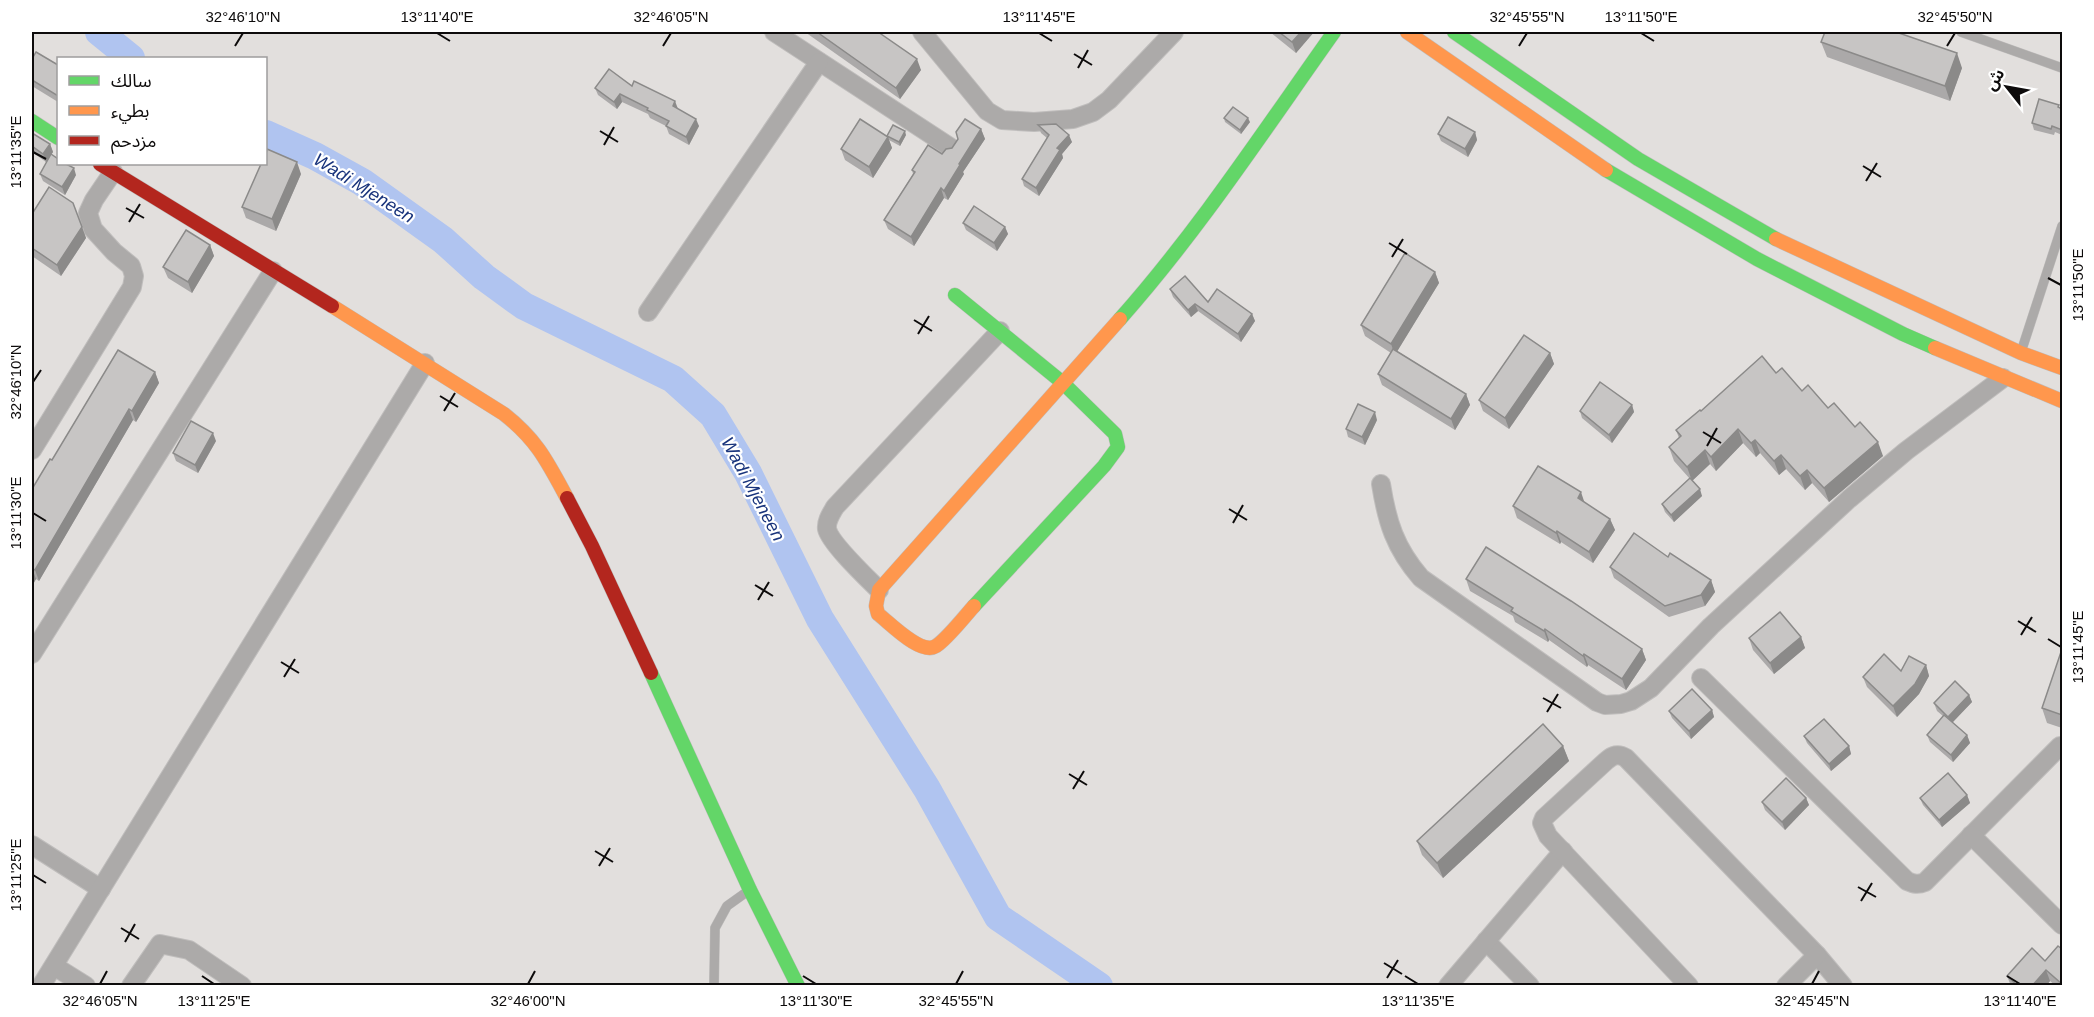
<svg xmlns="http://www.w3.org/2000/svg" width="2094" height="1017" font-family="Helvetica,'Noto Sans Arabic',sans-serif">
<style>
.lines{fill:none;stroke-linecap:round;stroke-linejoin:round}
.river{stroke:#b0c4f0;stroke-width:28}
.lane-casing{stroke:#bfbdbc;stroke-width:10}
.street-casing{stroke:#bfbdbc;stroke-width:20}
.fast-casing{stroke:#bfbdbc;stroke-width:15}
.slow-casing{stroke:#bfbdbc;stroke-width:15}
.jam-casing{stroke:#bfbdbc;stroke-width:15}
.lane{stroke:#acaaa9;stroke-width:9}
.street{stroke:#acaaa9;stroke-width:18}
.fast{stroke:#63d668;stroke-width:14}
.slow{stroke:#ff974d;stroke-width:14}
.jam{stroke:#b3261e;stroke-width:14}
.wall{fill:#aba9a9}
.shaded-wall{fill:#8b8a89}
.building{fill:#c7c5c4;stroke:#8b8a89;stroke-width:1.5}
.ticks{fill:none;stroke:#0d0b0b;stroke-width:2}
.labels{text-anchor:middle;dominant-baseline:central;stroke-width:4.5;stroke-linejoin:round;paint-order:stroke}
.water-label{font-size:18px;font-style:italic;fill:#19347c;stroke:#fff}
.neatline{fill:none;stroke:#0d0b0b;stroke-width:2}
.ticks-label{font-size:15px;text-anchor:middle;fill:#0d0b0b}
</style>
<rect width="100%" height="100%" fill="#e2dfdd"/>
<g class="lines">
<g class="river">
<path d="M99,32L131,58"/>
<path d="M266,134L315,156L362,182L443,240L484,277L524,306L673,379L713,415L748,473L820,619L927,789L998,917L1099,986"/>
</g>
<defs>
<g id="lane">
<path d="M1961,32L2062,68"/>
<path d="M2023,346L2062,226"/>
<path d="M714,986L715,928L727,906L748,891"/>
</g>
<g id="street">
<path d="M774,32L950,147"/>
<path d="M922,32L987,111L1002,120L1034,122L1073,119L1093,112L1109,100L1174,32"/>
<path d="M648,312L819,62"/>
<path d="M32,450L132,287L134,276L131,266L114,252L93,229L88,213L94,200L113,172"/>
<path d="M1381,484C1387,522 1395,548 1421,578L1597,702L1605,705L1621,704L1631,701L1651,688L1711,626L1849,499L1906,451L2003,378"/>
<path d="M879,590C868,579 830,543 827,529C826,521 831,514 835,507L1000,331"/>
<path d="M32,654L273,271"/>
<path d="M1701,678L1907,881C1914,884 1918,885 1925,882L2060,746"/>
<path d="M1971,835L2062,925"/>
<path d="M32,845L101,889"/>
<path d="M1486,941L1530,986"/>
<path d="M54,966L86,986"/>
<path d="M41,986L425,363"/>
<path d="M131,986L160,944L189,950L242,986"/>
<path d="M1448,986L1563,851"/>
<path d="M1689,986L1548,836L1542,823L1544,818L1606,761C1613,755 1618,753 1626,758L1817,955L1843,986"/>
<path d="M1786,986L1817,955"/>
</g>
<g id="fast">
<path d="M1454,32L1638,159L1776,239"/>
<path d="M32,121L58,138"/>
<path d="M1606,170L1757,259L1903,334L1935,348"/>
<path d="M955,295L1063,383L1115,434L1118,447L1104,466L974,606"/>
<path d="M1120,319C1199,230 1265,129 1334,32"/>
<path d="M651,673L750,890L798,986"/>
</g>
<g id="slow">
<path d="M1407,32L1606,170"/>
<path d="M1776,239L2021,353L2062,368"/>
<path d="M332,306L504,414C537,440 547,461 567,498"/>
<path d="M1935,348L2062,401"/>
<path d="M974,606C965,616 947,639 936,646C921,656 890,623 878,614L876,606L879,590L1120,319"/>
</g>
<g id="jam">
<path d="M100,164L332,306"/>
<path d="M567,498L592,546L651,673"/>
</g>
</defs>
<use href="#lane" class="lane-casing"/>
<use href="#street" class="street-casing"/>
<use href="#fast" class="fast-casing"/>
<use href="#slow" class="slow-casing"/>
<use href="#jam" class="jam-casing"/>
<use href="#lane" class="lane"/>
<use href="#street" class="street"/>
<use href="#fast" class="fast"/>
<use href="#slow" class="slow"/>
<use href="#jam" class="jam"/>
</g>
<g class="wall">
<path d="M805,32H878L921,70L900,99Z"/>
<path d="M1270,32H1314L1296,53Z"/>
<path d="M1821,42L1962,68L1950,101L1827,57Z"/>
<path d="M32,59L58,65V102L32,86Z"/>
<path d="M632,86L678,109L699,126L689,145L669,134L666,126L650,118L648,114L622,102L617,109L598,95L595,88Z"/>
<path d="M2060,108L2062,109V135L2055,132L2054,135L2034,130L2032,123Z"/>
<path d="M1224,118L1250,122L1241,134L1225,122Z"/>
<path d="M1038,125L1072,142L1062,154L1063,158L1039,196L1024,186L1022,179L1047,138L1041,133Z"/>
<path d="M981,129L985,139L963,172L964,174L948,200L944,198L914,246L888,229L884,220L913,174L912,170L942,154Z"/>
<path d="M1475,132L1477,140L1468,157L1441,141L1438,134Z"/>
<path d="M32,133L50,144L53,152L46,162L32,152Z"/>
<path d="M906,135L900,146L889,140L892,148L873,178L845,160L841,149L888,137L887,136Z"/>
<path d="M40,174L76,175L65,195L43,181Z"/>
<path d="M301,174L276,231L246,218L242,207Z"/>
<path d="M73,203L86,238L61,276L32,256V214Z"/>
<path d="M963,223L1005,227L1008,234L997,251L966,230Z"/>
<path d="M210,245L214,256L192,293L168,278L163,267Z"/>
<path d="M1435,272L1439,283L1397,351L1466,394L1470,405L1455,430L1382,385L1378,374L1391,353L1365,336L1361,325Z"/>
<path d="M1170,289L1208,302L1252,314L1255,321L1241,342L1198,311L1191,317L1173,297Z"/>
<path d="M1550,353L1554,364L1509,429L1483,411L1479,400Z"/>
<path d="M155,372L159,383L136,422L133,420L39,581L36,579L32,586V489L52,460Z"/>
<path d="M1776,373L1855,427L1883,456L1829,502L1812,483L1805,490L1786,469L1779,475L1760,453L1756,457L1743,443L1716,471L1710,464L1692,481L1702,496L1674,522L1665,512L1662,504L1690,479L1674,461L1669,447L1679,438L1676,430L1701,411Z"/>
<path d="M1632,405L1634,412L1612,443L1582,418L1580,411Z"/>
<path d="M1377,420L1365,445L1348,437L1346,429Z"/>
<path d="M216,441L198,473L176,461L173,453Z"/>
<path d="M1584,502L1610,519L1615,530L1593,563L1561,542L1560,544L1517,518L1513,506Z"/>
<path d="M1668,557L1711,580L1715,592L1705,606L1669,617L1614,578L1610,567Z"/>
<path d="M1466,579L1642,649L1646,660L1626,690L1588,665L1587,667L1549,640L1548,642L1515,622L1513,616L1470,591Z"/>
<path d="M1801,637L1805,648L1774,674L1753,650L1749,638Z"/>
<path d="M2062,649V728L2047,723L2042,708Z"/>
<path d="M1926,665L1929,676L1919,694L1897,717L1867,687L1863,677L1901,671Z"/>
<path d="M1969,695L1972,702L1952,723L1967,735L1970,743L1953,762L1930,742L1927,735L1943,716L1937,711L1934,703Z"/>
<path d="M1712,710L1714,717L1691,739L1672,718L1669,711Z"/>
<path d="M1804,736L1849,746L1851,754L1831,771L1807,743Z"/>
<path d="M1563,746L1569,761L1443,878L1422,855L1417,841Z"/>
<path d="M1967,795L1970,803L1942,827L1923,805L1920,798Z"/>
<path d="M1806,798L1809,805L1785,830L1765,810L1762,802Z"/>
<path d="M2062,949V986H2056L2050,981L2046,986H2011L2007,976L2045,961Z"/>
</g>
<g class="shaded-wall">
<path d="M1301,32H1314L1296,53L1292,42Z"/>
<path d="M1957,53L1962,68L1950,101L1945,86Z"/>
<path d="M917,59L921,70L900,99L896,88Z"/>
<path d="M620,94L622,102L617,109L614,102Z"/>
<path d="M675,101L678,109L673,106Z"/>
<path d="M1248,118L1250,122L1241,134L1240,130Z"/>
<path d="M696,119L699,126L689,145L686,137Z"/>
<path d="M981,129L985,139L963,172L964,174L948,200L944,191L959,164Z"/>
<path d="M905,131L906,135L900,146L899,142Z"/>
<path d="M1475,132L1477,140L1468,157L1465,149Z"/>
<path d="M1069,135L1072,142L1062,154L1063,158L1039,196L1036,188L1057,148Z"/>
<path d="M888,137L892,148L873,178L869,167Z"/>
<path d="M50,144L53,152L46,162L43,154Z"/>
<path d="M297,162L301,174L276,231L272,219Z"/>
<path d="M74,168L76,175L65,195L62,187Z"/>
<path d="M941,188L944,198L914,246L911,237Z"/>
<path d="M82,227L86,238L61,276L57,265Z"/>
<path d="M1005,227L1008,234L997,251L994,243Z"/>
<path d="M210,245L214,256L192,293L188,282Z"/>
<path d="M1435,272L1439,283L1395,355L1391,344Z"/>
<path d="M1195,304L1198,311L1191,317L1188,310Z"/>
<path d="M1252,314L1255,321L1241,342L1238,334Z"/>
<path d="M1550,353L1554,364L1509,429L1505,418Z"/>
<path d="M155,372L159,383L136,422L132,411Z"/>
<path d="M1466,394L1470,405L1455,430L1451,419Z"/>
<path d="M1632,405L1634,412L1612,443L1609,435Z"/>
<path d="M129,409L133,420L39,581L35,570Z"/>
<path d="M1375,412L1377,420L1365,445L1362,437Z"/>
<path d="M1738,429L1743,443L1716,471L1711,457Z"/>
<path d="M213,433L216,441L198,473L195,465Z"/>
<path d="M1755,440L1760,453L1756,457L1751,443Z"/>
<path d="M1878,442L1883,456L1829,502L1824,488Z"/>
<path d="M1705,450L1710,464L1692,481L1687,467Z"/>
<path d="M1781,455L1786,469L1779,475L1774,461Z"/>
<path d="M1807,470L1812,483L1805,490L1800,476Z"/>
<path d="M1700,489L1702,496L1674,522L1671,515Z"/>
<path d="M1581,492L1585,504L1578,498Z"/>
<path d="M1610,519L1615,530L1593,563L1589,552Z"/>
<path d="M1557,531L1561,542L1560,544L1556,533Z"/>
<path d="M32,568L36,579L32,586Z"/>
<path d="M1711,580L1715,592L1705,606L1701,595Z"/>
<path d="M1545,629L1549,640L1548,642L1544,631Z"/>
<path d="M1801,637L1805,648L1774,674L1770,663Z"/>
<path d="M1642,649L1646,660L1626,690L1622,679Z"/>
<path d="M1584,654L1588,665L1587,667L1583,656Z"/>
<path d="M1926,665L1929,676L1919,694L1897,717L1893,706Z"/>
<path d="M1969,695L1972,702L1951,724L1948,717Z"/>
<path d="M1712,710L1714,717L1691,739L1689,731Z"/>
<path d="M1967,735L1970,743L1953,762L1951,755Z"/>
<path d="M1563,746L1569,761L1443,878L1437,863Z"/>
<path d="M1849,746L1851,754L1831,771L1829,764Z"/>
<path d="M1967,795L1970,803L1942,827L1939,820Z"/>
<path d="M1806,798L1809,805L1785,830L1782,822Z"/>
<path d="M2046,970L2050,981L2046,986H2032Z"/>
</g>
<g class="building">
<path d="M817,32H878L917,59L896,88Z"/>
<path d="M1279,32H1301L1292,42Z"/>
<path d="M1825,32H1896L1957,53L1945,86L1821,42Z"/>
<path d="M36,52L58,65V96L32,80V59Z"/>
<path d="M609,69L632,86L634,81L675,101L673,106L696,119L686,137L666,126L669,121L647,110L648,108L620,94L614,102L595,88Z"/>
<path d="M2039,99L2059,105L2058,107L2062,109V130L2052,126L2051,129L2032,123Z"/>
<path d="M1233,107L1248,118L1240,130L1224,118Z"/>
<path d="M1448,117L1475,132L1465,149L1438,134Z"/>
<path d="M860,119L888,137L869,167L841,149Z"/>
<path d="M965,119L981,129L959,164L960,165L944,191L941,188L911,237L884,220L915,172L912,170L928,145L942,154L946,149L952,148L958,139L956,132Z"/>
<path d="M1056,124L1069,135L1057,148L1060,150L1036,188L1022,179L1049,135L1038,125Z"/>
<path d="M893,125L905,131L899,142L887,136Z"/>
<path d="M32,133L50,144L43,154L32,146Z"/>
<path d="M267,149L297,162L272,219L242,207L261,164H266V154Z"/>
<path d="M51,154L58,159V164H66L74,168L62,187L40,174Z"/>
<path d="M49,187L73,203L82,227L57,265L32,248V214Z"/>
<path d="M974,206L1005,227L994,243L963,223Z"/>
<path d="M186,230L210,245L188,282L163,267Z"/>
<path d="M1405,253L1435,272L1391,344L1361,325Z"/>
<path d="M1185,276L1208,302L1217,289L1252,314L1238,334L1195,304L1188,310L1170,289Z"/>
<path d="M1524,335L1550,353L1505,418L1479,400Z"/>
<path d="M1393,349L1466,394L1451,419L1378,374Z"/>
<path d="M118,350L155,372L132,411L129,409L35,570L32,568V489L50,459L52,460Z"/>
<path d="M1762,356L1776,373L1782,368L1802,391L1808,385L1828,408L1834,403L1855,427L1860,422L1878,442L1824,488L1807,470L1800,476L1781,455L1774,461L1755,440L1751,443L1738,429L1711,457L1705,450L1687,467L1669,447L1681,436L1676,430L1700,410L1701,411Z"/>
<path d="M1600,382L1632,405L1609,435L1580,411Z"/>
<path d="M1358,404L1375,412L1362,437L1346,429Z"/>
<path d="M191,421L213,433L195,465L173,453Z"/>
<path d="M1538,466L1581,492L1578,498L1610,519L1589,552L1557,531L1556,533L1513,506Z"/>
<path d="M1690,478L1700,489L1671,515L1662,504Z"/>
<path d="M1634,533L1668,557L1670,553L1711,580L1701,595L1665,606L1610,567Z"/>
<path d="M1486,547L1571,601L1642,649L1622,679L1584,654L1583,656L1545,629L1544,631L1511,611L1513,608L1466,579Z"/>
<path d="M1780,612L1801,637L1770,663L1749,638Z"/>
<path d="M2062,649V715L2042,708Z"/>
<path d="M1884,654L1901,671L1909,656L1926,665L1915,684L1893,706L1863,677Z"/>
<path d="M1955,681L1969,695L1948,717L1934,703Z"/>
<path d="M1692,689L1712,710L1689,731L1669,711Z"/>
<path d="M1944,715L1967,735L1951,755L1927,735Z"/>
<path d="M1824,719L1849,746L1829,764L1804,736Z"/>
<path d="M1543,724L1563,746L1437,863L1417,841Z"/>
<path d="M1948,773L1967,795L1939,820L1920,798Z"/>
<path d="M1786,778L1806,798L1782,822L1762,802Z"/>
<path d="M2058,946L2062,949V984L2046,970L2032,986H2018L2007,976L2032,948L2045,961Z"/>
</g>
<path class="ticks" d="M437,33L450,41M1039,33L1052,41M1641,33L1654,41M235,46L243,33M663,46L671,33M1519,46L1527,33M1947,46L1955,33M1074,54L1092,65M1078,68L1088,50M600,131L618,142M604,145L614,127M33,152L46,159M1863,166L1881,177M1866,181L1877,163M126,208L144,218M129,222L140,204M1389,243L1407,254M1392,257L1403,239M2048,278L2061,285M914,320L932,331M918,334L929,316M33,382L41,370M440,396L458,407M444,411L455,393M1703,432L1721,443M1707,446L1717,428M1229,509L1247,520M33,513L46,521M1233,523L1243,505M755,585L773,596M758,600L769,582M2018,621L2036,632M2021,635L2032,617M2048,639L2061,647M281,662L299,673M284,677L295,659M1543,698L1561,708M1547,712L1558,694M1069,774L1087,785M1073,789L1084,771M595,851L613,862M599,866L610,848M33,875L46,883M1858,887L1876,897M1861,901L1872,883M121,928L139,939M125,942L135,924M1384,963L1402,974M202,976L214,984M803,976L816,984M1405,976L1418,984M2007,976L2020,984M1387,978L1398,960M100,984L107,971M528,984L535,971M956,984L963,971M1812,984L1819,971"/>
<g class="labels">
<g class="water-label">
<text transform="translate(364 188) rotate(32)">Wadi Mjeneen</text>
<text transform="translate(753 489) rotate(62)">Wadi Mjeneen</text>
</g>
</g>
<rect width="2094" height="1017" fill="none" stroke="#ffffff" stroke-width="66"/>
<rect x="57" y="57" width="210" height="108" fill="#ffffff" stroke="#9e9d9d" stroke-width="1.5"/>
<rect x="69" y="76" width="30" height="9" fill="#63d668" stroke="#9e9d9d" stroke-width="1.5"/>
<text x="111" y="87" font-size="18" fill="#0d0b0b">سالك</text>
<rect x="69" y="106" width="30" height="9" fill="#ff974d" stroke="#9e9d9d" stroke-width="1.5"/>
<text x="111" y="117" font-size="18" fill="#0d0b0b">بطيء</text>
<rect x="69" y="136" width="30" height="9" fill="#b3261e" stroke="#9e9d9d" stroke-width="1.5"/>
<text x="111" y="147" font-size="18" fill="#0d0b0b">مزدحم</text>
<g transform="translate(2007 87) rotate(301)" stroke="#ffffff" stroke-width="4.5" paint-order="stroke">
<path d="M0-4.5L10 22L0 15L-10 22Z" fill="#0d0b0b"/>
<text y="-9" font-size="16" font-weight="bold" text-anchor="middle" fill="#0d0b0b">ش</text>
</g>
<rect x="33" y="33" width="2028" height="951" class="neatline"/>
<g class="ticks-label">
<text x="243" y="22">32°46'10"N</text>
<text x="437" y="22">13°11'40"E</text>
<text x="671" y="22">32°46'05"N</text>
<text x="1039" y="22">13°11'45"E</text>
<text x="1527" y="22">32°45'55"N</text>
<text x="1641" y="22">13°11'50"E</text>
<text x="1955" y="22">32°45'50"N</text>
<text transform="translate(16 152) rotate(-90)" y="5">13°11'35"E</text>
<text transform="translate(2078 285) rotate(-90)" y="5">13°11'50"E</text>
<text transform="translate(16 382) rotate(-90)" y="5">32°46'10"N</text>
<text transform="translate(16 513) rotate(-90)" y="5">13°11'30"E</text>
<text transform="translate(2078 647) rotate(-90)" y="5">13°11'45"E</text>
<text transform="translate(16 875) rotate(-90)" y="5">13°11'25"E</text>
<text x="100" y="1006">32°46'05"N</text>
<text x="214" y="1006">13°11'25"E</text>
<text x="528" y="1006">32°46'00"N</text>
<text x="816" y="1006">13°11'30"E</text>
<text x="956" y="1006">32°45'55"N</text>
<text x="1418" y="1006">13°11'35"E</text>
<text x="1812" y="1006">32°45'45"N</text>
<text x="2020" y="1006">13°11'40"E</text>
</g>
</svg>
